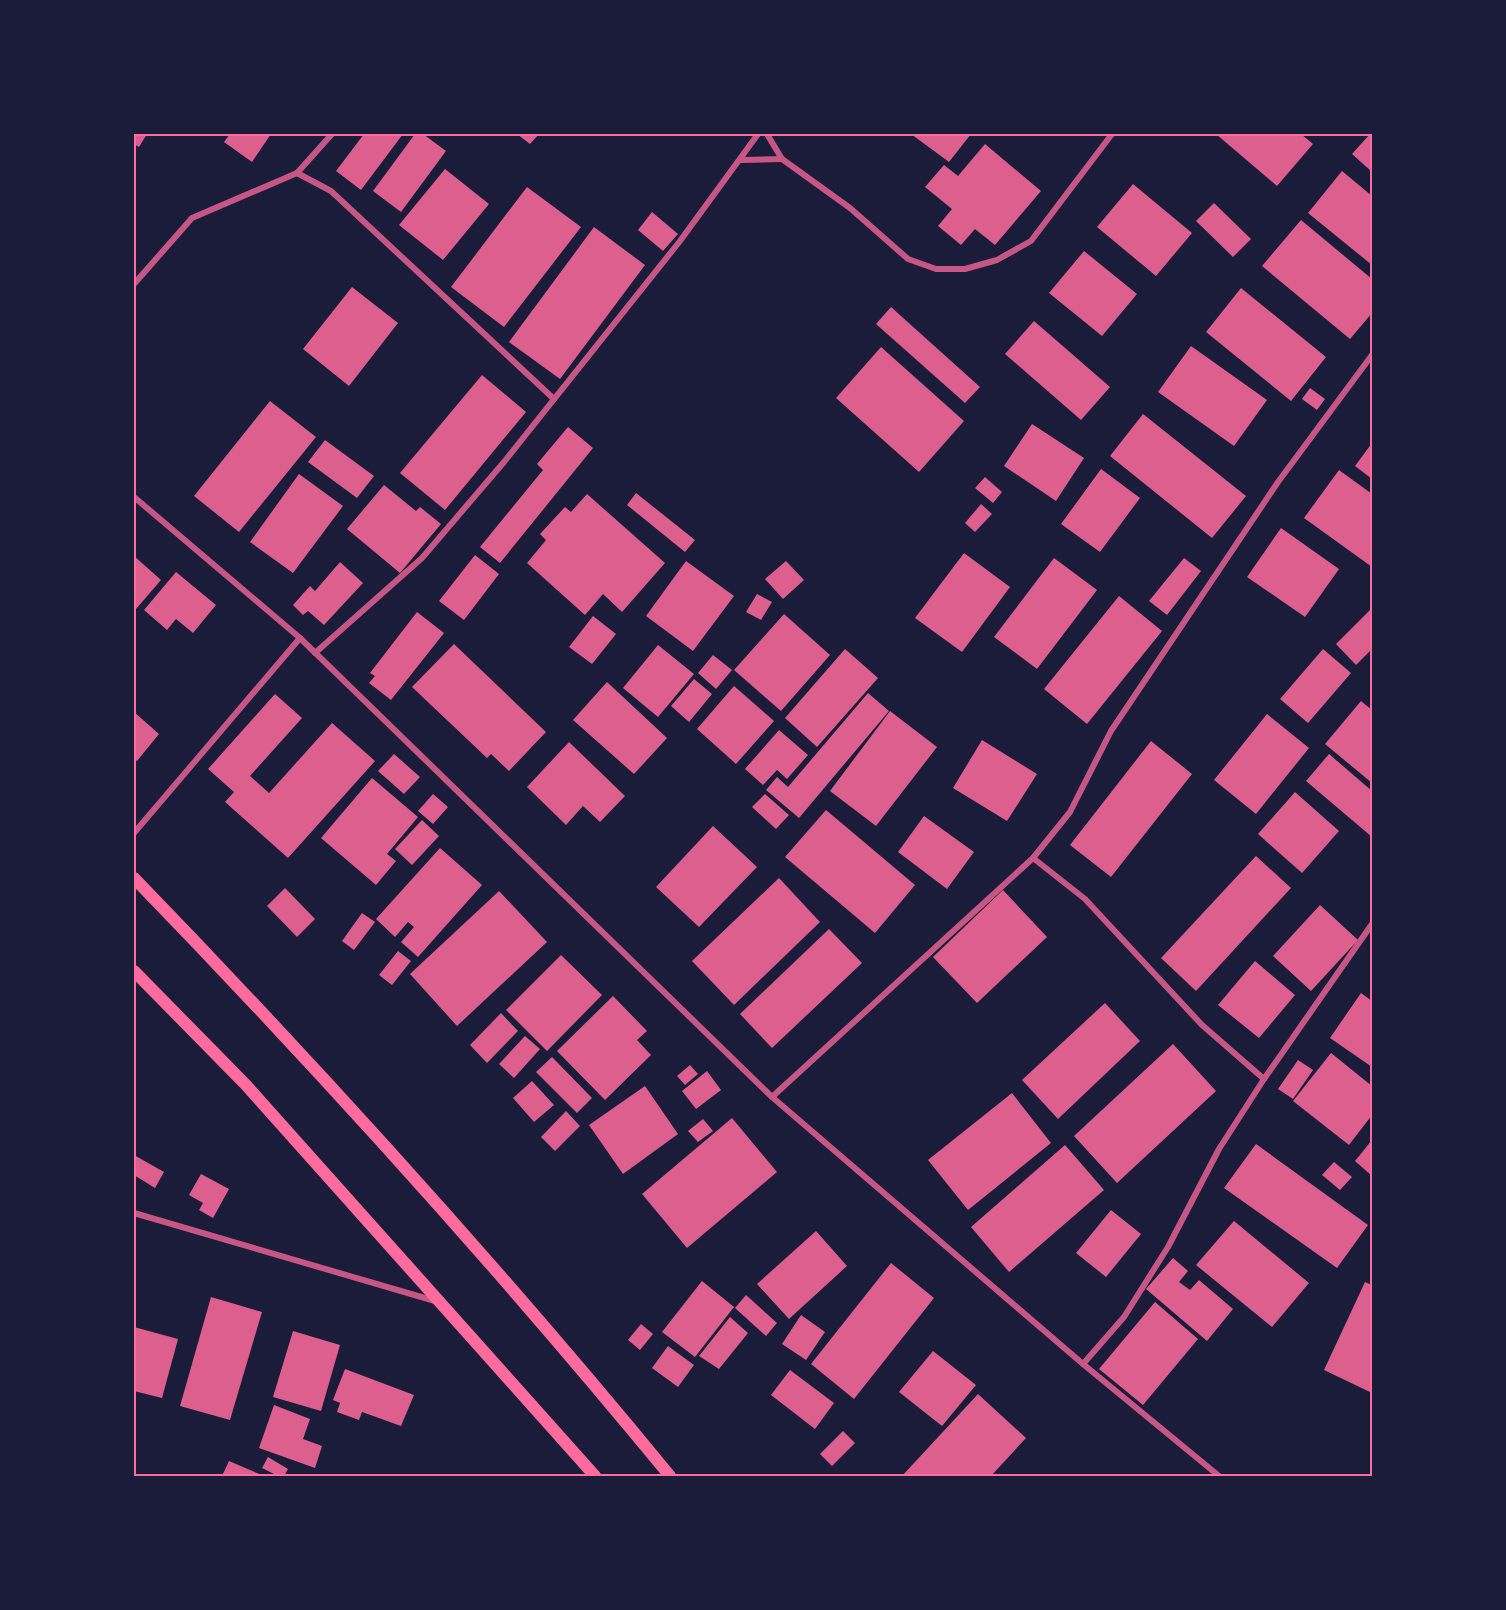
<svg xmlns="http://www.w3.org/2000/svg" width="1506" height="1610" font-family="Overpass,sans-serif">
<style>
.building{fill:#dd5f8e}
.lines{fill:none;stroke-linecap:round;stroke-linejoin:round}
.minor{stroke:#c65784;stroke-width:6}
.secondary{stroke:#ff6b9d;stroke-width:12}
.neatline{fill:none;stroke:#ff6b9d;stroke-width:2}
</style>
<rect width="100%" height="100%" fill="#1b1b3a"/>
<g class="building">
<path d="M134,134H147L139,147L134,144Z"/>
<path d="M230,134H271L252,162L224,142Z"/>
<path d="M364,134H403L361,190L336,171Z"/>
<path d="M415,134H423L446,151L401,212L373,191Z"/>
<path d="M517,134H539L530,144Z"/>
<path d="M911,134H971L949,162Z"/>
<path d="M1216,134H1301L1313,144L1277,186Z"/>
<path d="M1370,134H1372V172L1352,154Z"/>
<path d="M985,144L1041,191L995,245L975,229L961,245L938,226L952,209L925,187L944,165L958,176Z"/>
<path d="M445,169L489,204L443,260L399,225Z"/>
<path d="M1342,171L1372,196V265L1308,213Z"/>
<path d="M1133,184L1192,233L1156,276L1097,227Z"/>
<path d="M527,187L581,227L504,327L451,287Z"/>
<path d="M1214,203L1251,239L1233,257L1196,221Z"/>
<path d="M652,212L678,234L663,251L638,230Z"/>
<path d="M1301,220L1372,279V313L1350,339L1262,266Z"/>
<path d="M594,227L645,265L560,379L509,342Z"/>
<path d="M1084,251L1137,294L1102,336L1049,293Z"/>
<path d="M352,287L398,323L349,386L303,349Z"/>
<path d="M1241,288L1326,357L1291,401L1206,332Z"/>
<path d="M891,307L980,387L965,403L876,324Z"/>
<path d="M1034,321L1110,387L1081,420L1005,354Z"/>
<path d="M1191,346L1267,400L1234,446L1158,392Z"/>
<path d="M881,347L964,421L919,472L836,398Z"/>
<path d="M482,375L526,412L445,510L400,473Z"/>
<path d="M1310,388L1325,399L1317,410L1302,399Z"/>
<path d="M270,401L316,437L239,532L194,496Z"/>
<path d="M1143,414L1246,496L1212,538L1110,456Z"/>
<path d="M1032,424L1084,458L1056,501L1004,466Z"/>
<path d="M568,427L593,448L500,563L480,547L543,470L537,464Z"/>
<path d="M325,440L374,476L357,498L308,462Z"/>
<path d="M1372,443V479L1355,466Z"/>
<path d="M1101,469L1140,498L1100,552L1061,524Z"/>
<path d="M1339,470L1372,494V567L1304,518Z"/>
<path d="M299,474L343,506L293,573L250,542Z"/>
<path d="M985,477L1002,492L993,503L975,488Z"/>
<path d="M384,485L416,511L420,507L441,524L400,573L347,529Z"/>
<path d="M636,493L695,540L685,552L627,505Z"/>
<path d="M587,494L665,563L622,612L603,594L585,615L527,563L546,540L540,534L565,507L571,512Z"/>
<path d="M981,504L992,514L975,532L965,523Z"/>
<path d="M1281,528L1339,569L1305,617L1247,577Z"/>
<path d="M964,553L1010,587L962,652L915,618Z"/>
<path d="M475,555L499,574L464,620L439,601Z"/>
<path d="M134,556L161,580L136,609L134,607Z"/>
<path d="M1054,558L1097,590L1037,669L994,637Z"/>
<path d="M1184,558L1201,571L1167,615L1149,601Z"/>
<path d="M686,561L734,596L693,651L646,616Z"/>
<path d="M786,561L804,580L783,599L765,579Z"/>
<path d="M340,562L363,583L324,625L308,611L303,615L293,605L310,586L315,591Z"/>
<path d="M176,572L216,605L193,633L176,619L167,630L144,610Z"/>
<path d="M757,594L772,602L761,620L746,612Z"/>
<path d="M1119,596L1162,631L1087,724L1044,689Z"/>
<path d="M1372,608V649L1356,665L1336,644Z"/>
<path d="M417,612L444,633L391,700L369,683L375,676L370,673Z"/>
<path d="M784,614L830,655L781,711L734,670Z"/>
<path d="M593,616L616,634L592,664L569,647Z"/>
<path d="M454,644L546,732L509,771L491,754L487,758L412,687Z"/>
<path d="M658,645L694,674L658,717L623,688Z"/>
<path d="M845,649L878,678L817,747L785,718Z"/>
<path d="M1323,649L1351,673L1308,723L1280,699Z"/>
<path d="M713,655L732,670L716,689L698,673Z"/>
<path d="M694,679L712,694L689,722L671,706Z"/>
<path d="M607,682L667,738L634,774L573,720Z"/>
<path d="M734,686L774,721L736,764L697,729Z"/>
<path d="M868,693L889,711L799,818L766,790L777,777L788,787Z"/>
<path d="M275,694L302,718L250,776L269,793L332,723L375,761L288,858L225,802L234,792L208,769Z"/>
<path d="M1361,701L1372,710V783L1325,744Z"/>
<path d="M890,711L937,747L876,826L830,791Z"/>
<path d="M134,712L159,734L137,761L134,759Z"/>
<path d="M1267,714L1309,748L1256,814L1214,780Z"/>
<path d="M779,730L808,755L787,779L777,770L763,785L745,769Z"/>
<path d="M982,740L1037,774L1007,821L953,788Z"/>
<path d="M1151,741L1192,774L1111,877L1070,845Z"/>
<path d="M569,742L625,796L600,822L583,806L566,825L527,787Z"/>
<path d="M394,754L420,777L404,794L378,771Z"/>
<path d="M1329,754L1372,791V837L1306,781Z"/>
<path d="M372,778L418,817L387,854L396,861L376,885L321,838Z"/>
<path d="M1295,792L1339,831L1302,873L1258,834Z"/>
<path d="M433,794L448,807L433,824L418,811Z"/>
<path d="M765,794L789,815L776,829L752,807Z"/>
<path d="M826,810L915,885L875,933L785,857Z"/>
<path d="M924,816L974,852L947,889L898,852Z"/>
<path d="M422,820L439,836L412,865L395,849Z"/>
<path d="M713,826L757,867L699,927L656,887Z"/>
<path d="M440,848L482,885L418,957L401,942L414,927L408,922L395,937L376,919Z"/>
<path d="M1256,856L1291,888L1196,991L1161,958Z"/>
<path d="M779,878L820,922L734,1005L692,961Z"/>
<path d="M285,888L315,919L297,937L267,906Z"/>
<path d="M1003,890L1047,937L977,1003L933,957Z"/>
<path d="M499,891L547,942L457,1026L410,974Z"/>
<path d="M1320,905L1358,940L1311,991L1273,956Z"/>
<path d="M362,913L375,922L354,950L342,941Z"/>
<path d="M829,929L862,963L772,1048L740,1014Z"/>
<path d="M398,951L411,961L392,985L379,975Z"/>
<path d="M561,955L602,995L547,1051L506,1010Z"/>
<path d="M1255,961L1295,995L1259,1038L1218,1005Z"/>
<path d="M1361,993L1372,1001V1067L1330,1038Z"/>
<path d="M613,996L647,1031L637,1040L651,1055L605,1100L557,1051Z"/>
<path d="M1105,1003L1140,1041L1058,1119L1022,1080Z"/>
<path d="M501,1013L518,1031L487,1063L470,1045Z"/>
<path d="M525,1036L540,1049L514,1078L499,1064Z"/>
<path d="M1173,1044L1216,1091L1117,1183L1074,1136Z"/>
<path d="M1331,1053L1372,1086V1115L1349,1145L1293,1101Z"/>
<path d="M552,1057L592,1098L577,1113L536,1072Z"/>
<path d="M1298,1060L1313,1070L1293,1099L1278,1089Z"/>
<path d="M690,1065L698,1074L685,1085L677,1076Z"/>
<path d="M707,1071L721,1090L696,1109L682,1091Z"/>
<path d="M532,1081L554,1105L534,1122L513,1098Z"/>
<path d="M645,1086L678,1134L623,1174L589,1125Z"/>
<path d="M1012,1093L1051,1143L968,1210L928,1160Z"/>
<path d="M566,1111L580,1126L555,1151L541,1137Z"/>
<path d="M732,1118L777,1172L687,1248L642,1194Z"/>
<path d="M703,1119L713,1131L698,1142L688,1131Z"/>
<path d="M1372,1140V1176L1355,1161Z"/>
<path d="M1256,1144L1368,1225L1337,1268L1224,1188Z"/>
<path d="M1065,1145L1104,1190L1009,1272L971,1227Z"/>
<path d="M134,1155L164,1172L155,1188L134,1175Z"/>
<path d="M1334,1162L1352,1177L1340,1190L1322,1175Z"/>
<path d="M201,1174L229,1189L213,1218L199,1210L203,1203L189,1195Z"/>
<path d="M1111,1210L1141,1234L1106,1277L1076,1253Z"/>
<path d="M1234,1221L1309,1283L1272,1327L1196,1265Z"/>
<path d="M816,1231L847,1266L789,1319L757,1284Z"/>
<path d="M1173,1258L1188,1271L1179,1282L1190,1290L1199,1280L1233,1309L1207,1341L1146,1289Z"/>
<path d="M891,1263L934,1298L854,1399L811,1364Z"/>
<path d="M702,1281L734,1307L695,1357L662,1332Z"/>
<path d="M1365,1282L1372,1285V1393L1324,1370Z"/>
<path d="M746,1295L777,1323L766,1336L735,1308Z"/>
<path d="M211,1297L262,1312L230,1420L180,1406Z"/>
<path d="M1155,1302L1198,1339L1143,1405L1099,1369Z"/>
<path d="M801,1315L825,1332L806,1360L782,1344Z"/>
<path d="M730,1317L748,1333L719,1369L699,1356Z"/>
<path d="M641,1324L653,1334L640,1350L628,1340Z"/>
<path d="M134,1327L178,1339L162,1398L134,1391Z"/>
<path d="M293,1331L340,1345L321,1411L273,1397Z"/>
<path d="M668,1346L694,1365L678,1387L652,1368Z"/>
<path d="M933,1351L976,1385L942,1426L899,1392Z"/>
<path d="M345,1369L414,1395L401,1426L362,1412L359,1420L337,1412L340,1403L333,1400Z"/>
<path d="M790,1370L834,1403L815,1429L771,1395Z"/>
<path d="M978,1394L1026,1438L991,1476H902Z"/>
<path d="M274,1405L310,1419L303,1439L322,1446L315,1468L259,1448Z"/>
<path d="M843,1431L855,1443L832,1466L820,1454Z"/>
<path d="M268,1457L288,1469L284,1476H278L262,1468Z"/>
<path d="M229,1461L264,1476H222Z"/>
</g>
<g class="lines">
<g class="minor">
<path d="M767,134L782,159L850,208L908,259L936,269H965L997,260L1031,241L1112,134"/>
<path d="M741,160L782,159"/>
<path d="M297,173L331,191L554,399"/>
<path d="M134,284L192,218L297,173L332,134"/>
<path d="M134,497L300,638L772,1097L1083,1364L1219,1476"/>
<path d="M315,653L422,558L504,462L680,241L758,134"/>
<path d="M134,833L300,638"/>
<path d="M1033,858L1085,899L1202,1025L1264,1079"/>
<path d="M772,1097L1033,858L1070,812L1111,731L1278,482L1372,355"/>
<path d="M134,1213L435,1301"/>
<path d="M1083,1364L1124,1317L1168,1247L1219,1149L1264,1079L1372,924"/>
</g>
<g class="secondary">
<path d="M134,878C320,1070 500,1269 670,1476"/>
<path d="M134,971L246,1085L595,1476"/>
</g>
</g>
<rect width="1506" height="1610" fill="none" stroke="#1b1b3a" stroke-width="270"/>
<rect x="135" y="135" width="1236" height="1340" class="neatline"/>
</svg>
